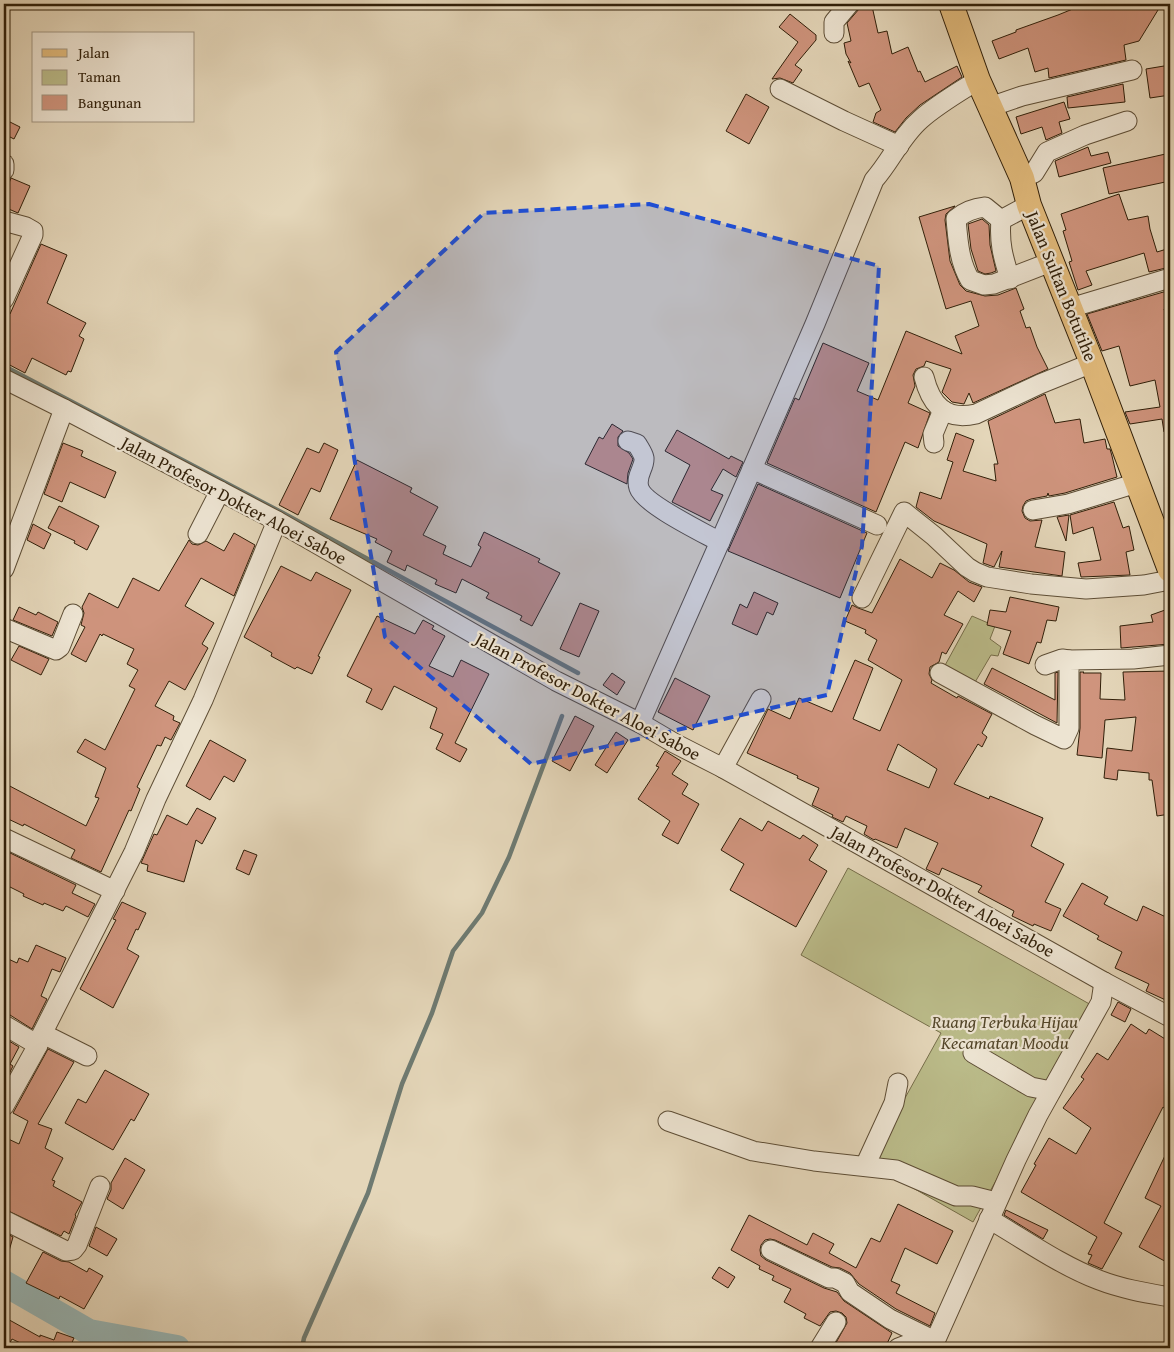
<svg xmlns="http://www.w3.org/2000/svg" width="1174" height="1352" font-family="'Gentium Book Plus',serif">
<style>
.green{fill:#bbbc8a;stroke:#766e4a}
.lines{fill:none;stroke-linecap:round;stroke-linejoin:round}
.stream{stroke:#6e7a71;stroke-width:4.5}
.river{stroke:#98b7b7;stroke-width:26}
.building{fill:#cf947d;stroke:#301f09;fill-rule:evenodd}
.minor-casing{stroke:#5d4d35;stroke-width:21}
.major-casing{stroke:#301f09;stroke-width:26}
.minor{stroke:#ede4d2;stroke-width:19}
.major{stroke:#e2bb7c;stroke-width:24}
.marked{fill:#1d4ed8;fill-opacity:0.2;stroke:#1d4ed8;stroke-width:4;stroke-dasharray:10 6;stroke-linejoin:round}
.labels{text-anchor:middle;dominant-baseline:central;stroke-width:4.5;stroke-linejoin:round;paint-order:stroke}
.street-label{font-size:18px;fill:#301f09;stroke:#ede4d2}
.park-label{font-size:18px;font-style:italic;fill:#534629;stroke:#ede4d2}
</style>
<rect width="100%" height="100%" fill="#e4d6b9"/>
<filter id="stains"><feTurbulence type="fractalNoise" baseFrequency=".004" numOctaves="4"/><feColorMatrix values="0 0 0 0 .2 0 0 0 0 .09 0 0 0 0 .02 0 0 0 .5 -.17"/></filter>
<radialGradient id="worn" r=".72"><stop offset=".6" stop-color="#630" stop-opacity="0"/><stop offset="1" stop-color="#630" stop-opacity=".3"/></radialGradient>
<g class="green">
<path d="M972,616L995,626L990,639L1001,647L998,656L991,655L974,684L943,669Z"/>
<path d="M848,868L1093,1006L973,1222L869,1163L941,1033L801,955Z"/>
</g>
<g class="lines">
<g class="stream">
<path d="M4,366L283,513L578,673"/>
<path d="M302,1348L304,1338L368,1193L402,1084L432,1013L453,951L482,913L509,857L562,716"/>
</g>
<path class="river" d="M4,1283L89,1332L177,1348"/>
</g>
<g class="building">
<path d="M1085,4H1155L1158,10L1139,41L1124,45L1126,60L1049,78L1048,68L1035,72L1028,48L999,59L992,41L1016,32V30L1058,15Z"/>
<path d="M872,6L878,33L887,31L892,54L908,47L918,72L920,71L925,82L957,66L962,77L920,105L906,118L895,132L873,122L876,113L881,110L869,83L859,87L848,61L851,63L846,54L844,43L851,41L847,23L859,9Z"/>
<path d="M790,14L816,35V40L795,65L802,70L793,83L780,78L772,79L798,42L779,27Z"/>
<path d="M1170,65V95L1150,98L1146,69Z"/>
<path d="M1123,84L1125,102L1068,108L1067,97Z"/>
<path d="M746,94L769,107L749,144L726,131Z"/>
<path d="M1064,102L1070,119L1059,122L1062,133L1046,140L1042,127L1021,134L1016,117Z"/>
<path d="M4,119L20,127L14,139L4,134Z"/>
<path d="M1088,147L1091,156L1108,152L1111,163L1059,177L1055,161Z"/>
<path d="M1170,153V181L1109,194L1103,168Z"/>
<path d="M11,178L30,186L18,213L4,207V196Z"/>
<path d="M1119,194L1128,220L1148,216L1150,229L1157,252L1170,248V267L1149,272L1144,253L1086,271L1092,285L1078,290L1069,262L1072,261L1063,231L1066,230L1061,214Z"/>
<path d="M955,206L946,214L945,220L950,261L960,285L966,291L985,296L998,295L1016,288L1024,309L1020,311L1026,328L1030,327L1037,347L1048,369L973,403L969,393L964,404L952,402L942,392L951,369L926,361L924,366L916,369L913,375L915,386L908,403L930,413L918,448L905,442L876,512L767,463L795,398L799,400L823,343L869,363L857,391L878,400L906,331L962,354L955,336L979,326L971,301L946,309L919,217Z"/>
<path d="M982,219L989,225L990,245L996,271L991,273L985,274L978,271L971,249L968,224Z"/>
<path d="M41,244L67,255L47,303L86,323L79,336L84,339L71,372L68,371L66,375L32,358L25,373L4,362V310L10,314Z"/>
<path d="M1167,291L1170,307L1164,309L1170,328V432H1164L1162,419L1130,424L1125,412L1160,407L1155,380L1130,386L1119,346L1102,351L1087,314Z"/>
<path d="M1045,394L1055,423L1080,419L1084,443L1105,439L1107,449H1110L1112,456L1117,477L1065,493L1049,496L1048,493L1047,496L1031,499L1026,501L1023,506L1022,511L1025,518L1030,521L1042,520L1035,547L1065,552L1062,576L999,567L1002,551L994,567L983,563L987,544L934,521L916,507L920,492L941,499L953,462L947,460L956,433L974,440L963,471L996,481L994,464H998L988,421Z"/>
<path d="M612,424L623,431L618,437V446L629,453L633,459L628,473L627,484L585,464L599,437L603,439Z"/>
<path d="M677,430L729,459L731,456L743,462L736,477L723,469L711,490L723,495L710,521L672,502L690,465L665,451Z"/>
<path d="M63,443L83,451L81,456L116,472L105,498L70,482L62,502L44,494Z"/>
<path d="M324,443L338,450L320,492L311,488L298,515L279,505L307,448L319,453Z"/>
<path d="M357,460L412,488L410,492L438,507L423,535L446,546L443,554L471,567L481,547L478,545L484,532L540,559L538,562L560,573L532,626L520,620L522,616L486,598L489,593L462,579L456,593L435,584L437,580L407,565L405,571L387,562L392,551L375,542L377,539L330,519Z"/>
<path d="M758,484L867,533L840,598L728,551Z"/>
<path d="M1114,502L1123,528L1129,526L1134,550L1126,552L1130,575L1081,577L1078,563L1101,560L1093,527L1073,534L1070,515Z"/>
<path d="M59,506L99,526L87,550L74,543L75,541L48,528Z"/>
<path d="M1069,515L1066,541L1057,517Z"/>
<path d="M33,524L51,534L44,549L27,540Z"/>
<path d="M234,533L255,545L234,596L201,578L185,606L214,623L202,644L208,648L185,690L169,681L155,706L174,716L173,720L180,723L171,740L165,737L161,746L157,745L137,787L140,789L131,811L129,810L101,872L71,858L75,850L24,824L23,826L4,817V783L86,826L99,798L95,797L106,768L77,752L85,739L105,750L135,689L129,686L138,670L127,664L134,649L103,634L102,636L100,634L86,662L71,654L85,627L81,625L84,613L82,607L89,593L118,608L133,578L159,591L189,540L192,544L198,545L206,541L224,551Z"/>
<path d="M900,559L932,578L940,563L954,570L969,582L982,587L974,602L958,591L944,615L963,624L946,654L942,652L939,662L930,667L929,674L932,680L931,683L957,698L958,696L992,714L982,733L987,737L982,747L978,744L954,784L989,799L990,796L1043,818L1031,846L1064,864L1045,902L1061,909L1051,931L1034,924L1033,926L1012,916L1014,911L978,892L982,886L942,868L939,875L926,869L938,843L905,828L897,848L875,839L874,840L864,834L867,826L846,816L843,822L832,817L833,815L812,805L819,788L797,778L798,776L747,753L768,709L790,719L799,698L832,712L855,660L873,668L853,719L880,731L902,680L868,660L877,640L865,633L866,630L845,621L852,605L858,608L872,613ZM898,744L937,769L929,788L887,770Z"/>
<path d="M281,566L311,581L316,572L351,590L318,656L320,657L312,674L297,667L295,669L271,656L272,653L244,637Z"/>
<path d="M754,592L778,603L773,615L767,612L757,635L732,624L740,604L747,608Z"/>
<path d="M1010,597L1059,607L1056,621L1047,620L1041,643L1037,642L1029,664L1003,654L1011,631L987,625L990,610L1006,612Z"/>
<path d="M580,603L599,611L579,657L560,649Z"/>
<path d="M19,607L36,615L38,612L58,622L52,636L13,620Z"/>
<path d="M1168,609L1170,616V644L1121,648L1120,626L1153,622L1151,615Z"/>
<path d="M377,616L415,634L423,620L434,626L432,629L445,636L429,666L453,677L461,660L489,674L455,743L467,749L460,762L436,749L443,734L430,728L437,708L394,686L382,710L366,702L372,689L347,676Z"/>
<path d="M19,646L49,659L41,675L11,660Z"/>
<path d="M992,668L1055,700V673L1058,672L1057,723L984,684Z"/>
<path d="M1170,671V814L1157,816L1152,780H1149V773L1118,770L1117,780L1104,778L1107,748L1132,751L1136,717L1105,720L1102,758L1077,755L1080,728V672H1084L1083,673H1101L1100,699L1125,700L1123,672Z"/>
<path d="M612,673L625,682L617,695L603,685Z"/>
<path d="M675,678L710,696L693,730L658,712Z"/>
<path d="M575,716L594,726L570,771L552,761Z"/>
<path d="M616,732L628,740L607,773L595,765Z"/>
<path d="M210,740L246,760L234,782L224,776L210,800L186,786Z"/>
<path d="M665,751L681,761L672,774L688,784L682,794L699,804L678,844L662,835L670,821L638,799L659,767L656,766Z"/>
<path d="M197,808L216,818L202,844L196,840L184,882L147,871L148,865L141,863L154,834L157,835L167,815L187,825Z"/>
<path d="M740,818L762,831L768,821L800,839L803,835L818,845L809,860L827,871L796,927L730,890L744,864L721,850Z"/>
<path d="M4,850L76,885L72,893L95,904L88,917L66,906L63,911L44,903L43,905L23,896L24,894L4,884Z"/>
<path d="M244,850L257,855L249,875L236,869Z"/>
<path d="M1082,883L1108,897L1104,904L1137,921L1143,906L1170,919V1002L1146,991L1149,984L1115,968L1122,952L1097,939L1099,936L1063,916Z"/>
<path d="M122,902L146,913L138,930L136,929L127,949L139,956L113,1008L80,989L116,920L113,919Z"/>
<path d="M36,945L66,958L60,972L52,969L41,996L47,999L32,1029L10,1015L4,1014V988L9,978L4,976V957L17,963L19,958L28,962Z"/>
<path d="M1118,1002L1131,1009L1125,1022L1111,1015Z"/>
<path d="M1131,1024L1146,1034L1149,1029L1170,1042V1112L1163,1107L1104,1223L1122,1233L1102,1269L1088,1263L1092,1255L1088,1254L1097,1237L1021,1192L1036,1165L1034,1164L1049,1138L1076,1154L1091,1128L1063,1108L1084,1079L1081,1077L1097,1053L1108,1060Z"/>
<path d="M4,1038L19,1047L10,1064L13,1066L7,1078L4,1076Z"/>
<path d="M48,1049L74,1062L38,1124L52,1129L45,1148L63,1158L52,1180L55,1181L53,1186L82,1202L75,1215L76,1216L69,1234L64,1231L61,1236L4,1209V1137L19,1144L28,1121L13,1113Z"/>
<path d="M105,1070L149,1094L134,1121L131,1119L113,1150L65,1123L78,1099L86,1103Z"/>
<path d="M1170,1145V1264L1139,1247L1161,1206L1145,1198Z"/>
<path d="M125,1158L145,1170L123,1209L107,1199L111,1190V1183Z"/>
<path d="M898,1204L953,1231L937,1264L905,1248L891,1281L900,1285L896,1293L935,1313L930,1326L896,1309L859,1284L850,1273L840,1268L832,1267L775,1240L770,1239L765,1240L761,1245L760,1250L761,1256L766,1260L824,1288L837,1292L844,1301L892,1333L885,1348H833L847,1323L846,1317L842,1313L836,1311L830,1312L820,1326L804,1318L806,1314L784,1302L791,1289L772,1280L774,1276L759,1269L760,1266L731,1250L749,1215L807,1245L813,1233L834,1244L829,1253L856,1268L871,1238L880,1242Z"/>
<path d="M1006,1210L1048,1230L1043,1239L1004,1215Z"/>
<path d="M96,1227L117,1239L107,1256L89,1246Z"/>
<path d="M4,1232L13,1237L7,1258L4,1257Z"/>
<path d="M43,1252L61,1261L69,1262L87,1272L89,1268L103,1276L84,1309L60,1296L59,1299L26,1283Z"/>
<path d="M719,1267L735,1277L728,1288L712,1278Z"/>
<path d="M4,1317L40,1337V1335L54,1340L57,1332L74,1338L70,1347L72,1348H31L12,1339L7,1348H4Z"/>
</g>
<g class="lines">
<defs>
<g id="minor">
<path d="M834,33V22L849,4"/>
<path d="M780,89L844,121L899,146"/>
<path d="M990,107L1022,96L1132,70"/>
<path d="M4,164V170"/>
<path d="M1022,178L1034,173L1047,152L1085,135L1127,121"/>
<path d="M1029,205L1001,220L985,207C975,208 964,212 956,219C958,241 959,261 970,280L984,285L994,284L1051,262"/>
<path d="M1001,220C999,243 1003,257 1010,279"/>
<path d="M4,221L26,227L33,231V235L4,299"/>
<path d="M1070,308L1170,278"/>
<path d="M924,377C931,405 945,421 976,414L1040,384L1092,363"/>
<path d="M4,379L64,409L277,521L556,681L640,723L674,743L723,768L1104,982L1170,1017"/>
<path d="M628,441L637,444C639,448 643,453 644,458C645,468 635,475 639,488C644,504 704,533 720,542"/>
<path d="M934,443L933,434L943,410"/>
<path d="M752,469L877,525"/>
<path d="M1033,510L1068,504L1137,483"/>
<path d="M198,534L220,491"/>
<path d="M4,569L64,409"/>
<path d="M862,598L904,512L934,536L967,567L975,572L987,577L1031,584L1086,589L1144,585L1170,580"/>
<path d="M4,628L56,650L60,647L73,614"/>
<path d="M1045,665L1062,659L1069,660"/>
<path d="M940,673L1035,725L1064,739L1069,728V660L1133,659L1170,655"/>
<path d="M640,723L752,469L815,324L874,180C891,161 901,136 921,119C938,104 959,92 978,80"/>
<path d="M723,768L761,699"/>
<path d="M4,838L115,891"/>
<path d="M4,1025L38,1045"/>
<path d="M43,1034L87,1056"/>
<path d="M973,1053L1031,1087L1051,1091"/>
<path d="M4,1106L38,1045V1042L134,852L156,799L203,700L277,521"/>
<path d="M668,1121L753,1151L814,1161L896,1170L956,1196H972L996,1202"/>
<path d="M865,1166L894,1103L898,1083"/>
<path d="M989,1219C1025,1240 1060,1265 1099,1280C1122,1289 1147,1293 1170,1297"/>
<path d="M4,1220L66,1251L73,1250L77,1245L100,1186"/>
<path d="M771,1250L829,1278H835L845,1283L850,1292L890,1319L935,1341"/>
<path d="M820,1348L836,1322"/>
<path d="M898,1348L911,1343L933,1346"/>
<path d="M932,1348L1016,1160L1038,1115L1101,1002L1104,982"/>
</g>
<path id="major" d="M951,4L978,80L1022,178L1029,205L1092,363L1170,570"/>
</defs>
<use href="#minor" class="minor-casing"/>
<use href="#major" class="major-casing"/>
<use href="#minor" class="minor"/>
<use href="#major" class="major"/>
</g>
<path class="marked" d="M649,204L879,266L862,546L827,695L531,764L385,637L336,352L484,213Z"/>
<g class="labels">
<g class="street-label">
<text transform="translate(1062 286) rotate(68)">Jalan Sultan Botutihe</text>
<text transform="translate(234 500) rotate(28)">Jalan Profesor Dokter Aloei Saboe</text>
<text transform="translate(588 696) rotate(28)">Jalan Profesor Dokter Aloei Saboe</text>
<text transform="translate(943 891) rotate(29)">Jalan Profesor Dokter Aloei Saboe</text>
</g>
<g class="park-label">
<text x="1005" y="1021">Ruang Terbuka Hijau<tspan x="1005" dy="21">Kecamatan Moodu</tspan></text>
</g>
</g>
<rect width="1174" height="1352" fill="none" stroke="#e4d6b9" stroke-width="20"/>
<rect x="5" y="5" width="1164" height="1342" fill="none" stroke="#301f09" stroke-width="2.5"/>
<rect x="10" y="10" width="1154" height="1332" fill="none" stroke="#301f09"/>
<rect x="32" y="32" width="162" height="90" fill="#ede4d2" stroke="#a19582"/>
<rect x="42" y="49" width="25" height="8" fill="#e2bb7c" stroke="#a19582"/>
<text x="78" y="58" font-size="15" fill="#301f09">Jalan</text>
<rect x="42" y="70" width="25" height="15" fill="#bbbc8a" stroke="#a19582"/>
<text x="78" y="82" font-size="15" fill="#301f09">Taman</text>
<rect x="42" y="95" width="25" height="15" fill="#cf947d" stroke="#a19582"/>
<text x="78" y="108" font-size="15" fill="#301f09">Bangunan</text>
<rect width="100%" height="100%" filter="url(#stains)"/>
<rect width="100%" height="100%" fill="url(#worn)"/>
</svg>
